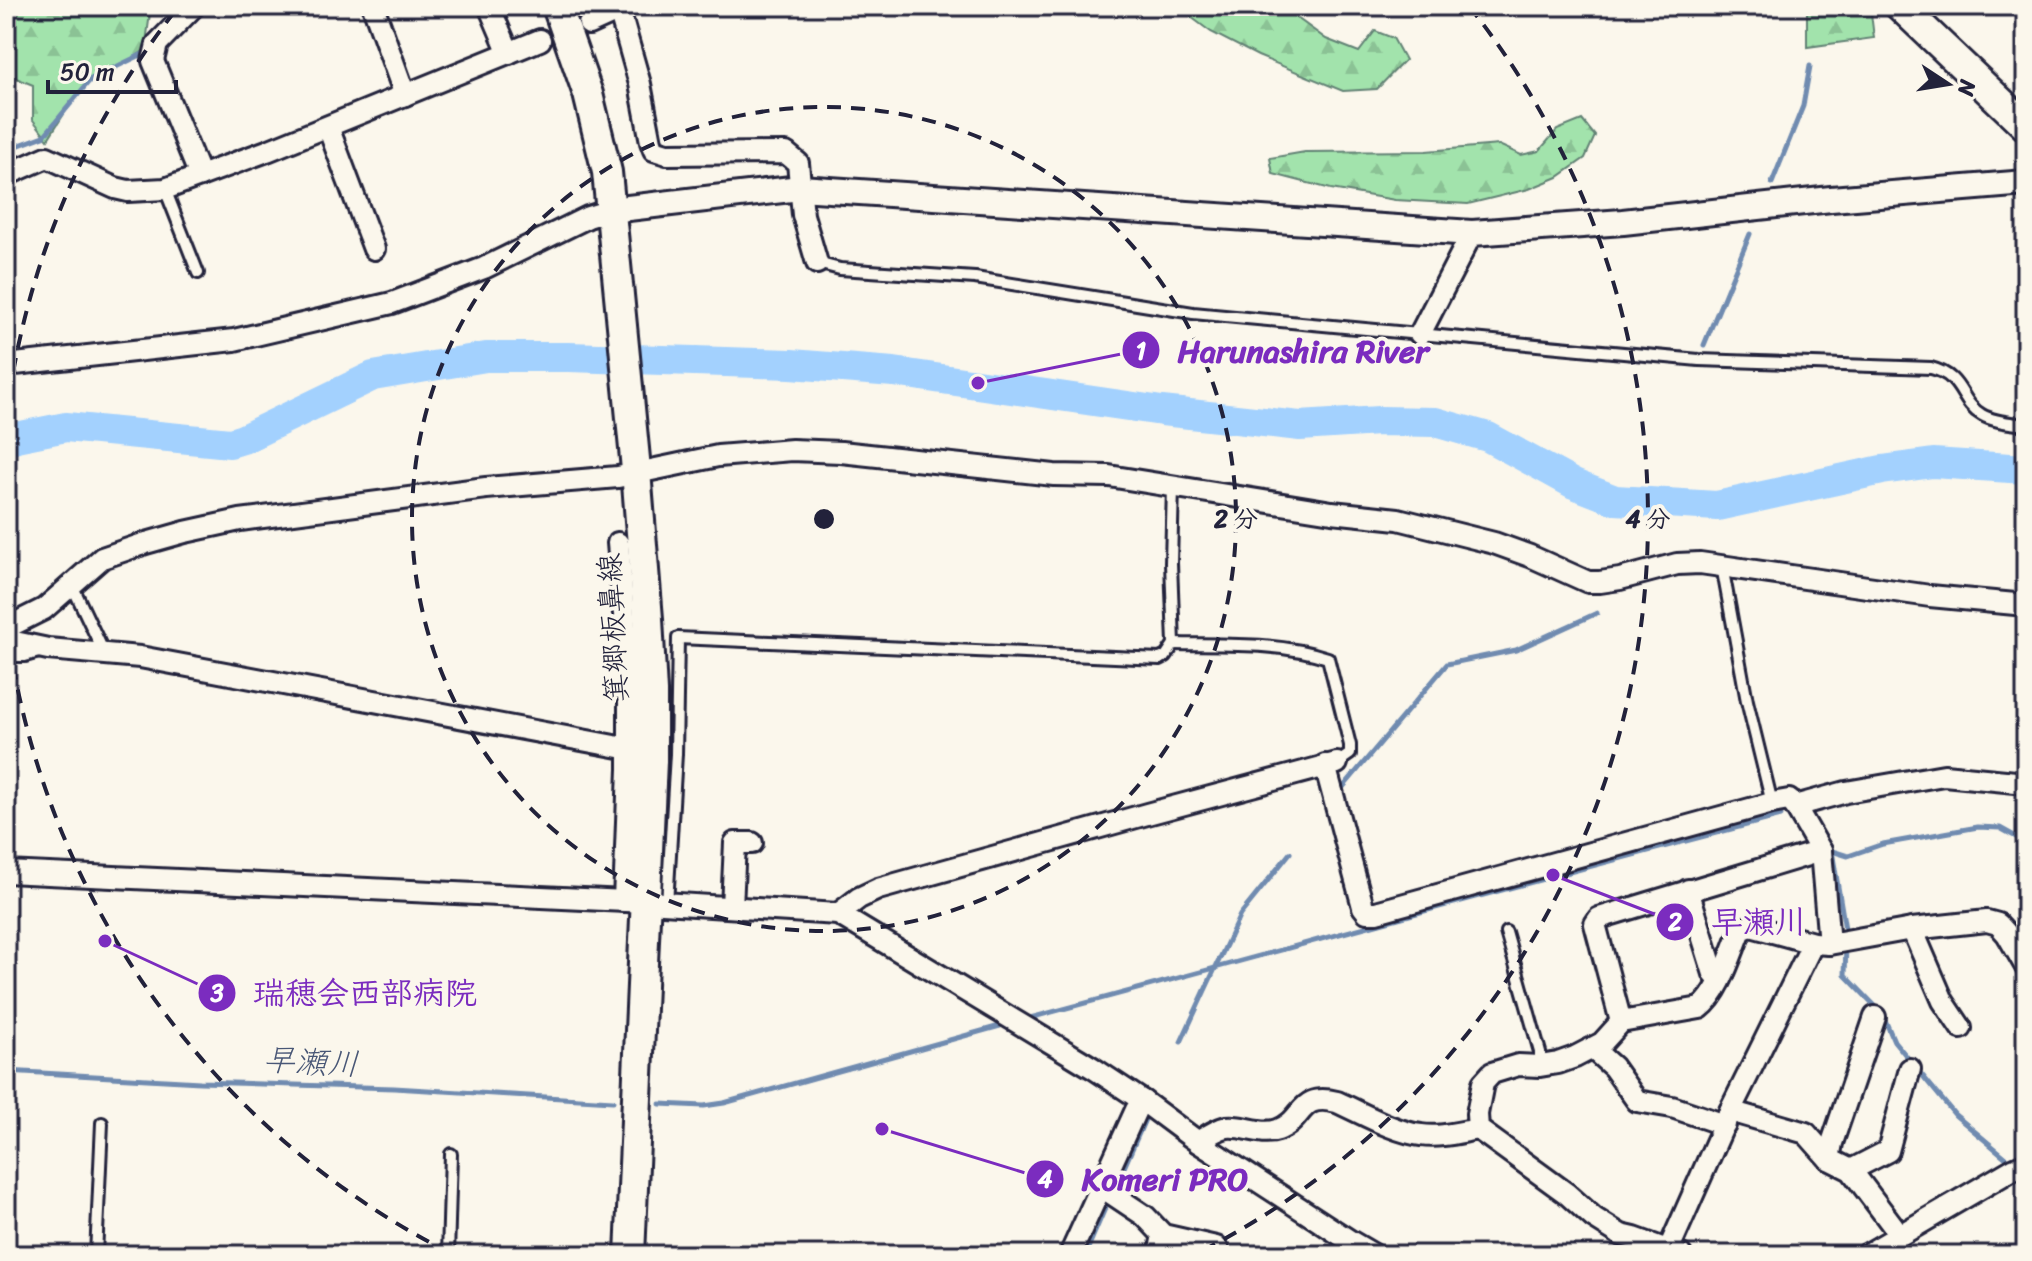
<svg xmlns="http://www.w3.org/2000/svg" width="2032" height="1261" font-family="Sriracha,'Klee One',sans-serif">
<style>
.forest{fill:url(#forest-firs);stroke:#628274;stroke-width:2}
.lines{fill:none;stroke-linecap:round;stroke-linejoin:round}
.stream{stroke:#6f8bb0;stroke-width:5}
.river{stroke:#a3d1fe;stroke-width:30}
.service-casing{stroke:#22223b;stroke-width:16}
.minor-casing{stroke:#22223b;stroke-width:26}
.tertiary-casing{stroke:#22223b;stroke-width:30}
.secondary-casing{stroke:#22223b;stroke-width:34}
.service{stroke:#fbf7ec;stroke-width:10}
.minor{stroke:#fbf7ec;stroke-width:20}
.tertiary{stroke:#fbf7ec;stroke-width:24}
.secondary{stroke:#fbf7ec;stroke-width:28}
.ring{fill:none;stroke:#22223b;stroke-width:4;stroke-dasharray:14 10}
.labels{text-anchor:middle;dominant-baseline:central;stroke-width:8;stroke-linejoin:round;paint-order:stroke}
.street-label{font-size:30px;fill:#22223b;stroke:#fbf7ec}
.water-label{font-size:32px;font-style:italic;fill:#495776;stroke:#fbf7ec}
.centre{fill:#22223b;stroke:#fbf7ec;stroke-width:4}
.ring-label{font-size:24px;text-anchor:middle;font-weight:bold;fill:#22223b;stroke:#fbf7ec;stroke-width:8;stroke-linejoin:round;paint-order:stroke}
.leader{fill:none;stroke:#7b2cbf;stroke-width:3}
.callout-dot{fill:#7b2cbf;stroke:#fbf7ec;stroke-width:3}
.mark-label{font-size:24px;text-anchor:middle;font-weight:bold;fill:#fff}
.callout-label{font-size:32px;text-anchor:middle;font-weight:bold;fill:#7b2cbf;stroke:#fbf7ec;stroke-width:8;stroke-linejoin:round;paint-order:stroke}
</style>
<defs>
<pattern id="forest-firs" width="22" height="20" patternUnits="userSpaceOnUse" patternTransform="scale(2)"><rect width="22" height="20" fill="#a2e3ac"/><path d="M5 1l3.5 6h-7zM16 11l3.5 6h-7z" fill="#8bc295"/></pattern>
</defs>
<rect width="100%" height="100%" fill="#fbf7ec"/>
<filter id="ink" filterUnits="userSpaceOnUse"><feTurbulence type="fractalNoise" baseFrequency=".0125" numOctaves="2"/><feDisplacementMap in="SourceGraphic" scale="16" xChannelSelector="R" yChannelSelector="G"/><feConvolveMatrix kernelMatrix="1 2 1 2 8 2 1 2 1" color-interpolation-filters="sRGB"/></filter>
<g filter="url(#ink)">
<g class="forest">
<path d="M6,6H151L145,50L129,61L90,80L73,100L48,139L33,120V85L6,74Z"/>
<path d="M1191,6H1233L1253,13L1282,7L1326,39L1359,52L1375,31L1393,38L1405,60L1377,89L1343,91L1258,56L1211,32L1191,17Z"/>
<path d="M1807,6H1866L1871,13L1874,38L1807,47Z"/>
<path d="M1582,120L1595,136L1585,158L1558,177L1529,189L1468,204L1395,200L1331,189L1273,174L1270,158L1305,152L1426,151L1499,145L1521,155L1539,151L1557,130Z"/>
</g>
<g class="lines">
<g class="stream">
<path d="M197,16L208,6"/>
<path d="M6,150L44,136L91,79L151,50"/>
<path d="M1772,183L1803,106L1810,66"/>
<path d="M1704,345L1750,234"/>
<path d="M1339,792L1447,664L1516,650L1597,613"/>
<path d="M1827,844L1832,851L1846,935"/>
<path d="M1832,851L1848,856L1883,844L1978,827L2000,828L2018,838H2026"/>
<path d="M1846,945L1845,975L1882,1013L1894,1041L1955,1115L2011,1162"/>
<path d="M1030,1018C1280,951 1530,881 1781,816"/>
<path d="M1181,1042L1240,915L1290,853"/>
<path d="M6,1071L200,1082L394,1088L613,1101"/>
<path d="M660,1104L704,1106L724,1103L1000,1026"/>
<path d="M1119,1179L1146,1117"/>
<path d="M1085,1255L1106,1206"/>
</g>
<path class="river" d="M6,442L16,437L66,427L230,443L243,439L373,376L486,357H568L791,364L894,372L1162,411L1300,426L1379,421L1435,422L1488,437L1574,484L1615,500L1717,506L1882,470L1933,463L2026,469"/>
<defs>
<g id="service">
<path d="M165,189L198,273"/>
<path d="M817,263L840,269L975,278L1193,313L1699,360L1931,368C1964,376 1959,402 1982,415C1994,422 2012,423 2026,425"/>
<path d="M1722,566L1747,701L1772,803"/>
<path d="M72,585L104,653"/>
<path d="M1174,644C1225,645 1279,642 1328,658L1350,745V754L1337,763"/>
<path d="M6,656H25L39,652"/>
<path d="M667,904L676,754L678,638L1160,659L1166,656L1174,644L1171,563L1173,487"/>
<path d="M1506,932L1540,1052V1066"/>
<path d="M6,1252L59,1255"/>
<path d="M96,1255L102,1123"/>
<path d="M448,1255L451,1154"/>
</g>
<g id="minor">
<path d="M194,6L157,44L153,61L200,176"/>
<path d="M373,6L405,95"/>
<path d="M489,6L509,53"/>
<path d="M618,6L640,84L651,142L654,150L667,154L786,153L798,163L803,215L817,263"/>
<path d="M589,24L620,10"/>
<path d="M328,127L374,249"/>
<path d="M6,175L47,157L115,188L128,191L165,189L267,151L540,40"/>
<path d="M1420,334L1472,233"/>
<path d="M6,365L234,340L392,303L484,268L588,217L611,210"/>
<path d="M618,543L629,674V769L624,901"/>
<path d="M6,628L44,609L102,558L146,543L185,532L240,520L486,488L618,477L718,456L792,450L841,452L1054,475L1109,476L1332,512L1398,519L1494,543L1530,556L1588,582H1600L1620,579L1677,564L1700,563L1930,596L2026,605"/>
<path d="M6,638L10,641L48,649L140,657L630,749"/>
<path d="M1325,765L1363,907L1367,912H1376L1772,803L1789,800L1795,806L1821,851L1829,944"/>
<path d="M1795,806L1846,792L1944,775L2026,783"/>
<path d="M6,872L647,902L838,914L1093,1068L1143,1101L1198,1142L1350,1241L1374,1255"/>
<path d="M1688,890L1714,974L1720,980"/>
<path d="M732,907L735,843H752"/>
<path d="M838,914L859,898L878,889L1147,814L1337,763"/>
<path d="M1912,929L1943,1001L1961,1028"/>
<path d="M1875,1017L1832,1143L1829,1159L1851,1170L1900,1235"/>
<path d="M1621,1022L1595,924L1599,918L1821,851"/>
<path d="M1593,1049L1613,1067L1637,1101L1672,1107L1725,1125"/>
<path d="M1730,1111L1806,1133L1829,1159"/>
<path d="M1478,1129L1477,1114L1483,1083L1492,1073L1518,1065L1540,1066L1558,1063L1575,1057L1602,1043L1621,1022L1700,1008C1720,993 1731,954 1741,930L1751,926L1813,943L1829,944L1912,929L1987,921L1998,924L2007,934L2026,967"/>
<path d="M1198,1142C1207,1136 1217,1129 1227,1127C1244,1125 1261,1136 1278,1130C1305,1120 1298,1092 1337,1102C1362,1113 1394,1132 1421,1135C1440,1138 1460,1132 1478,1129L1566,1193L1594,1218L1621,1235L1634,1238L1681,1255"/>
<path d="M1851,1170L1888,1151L1910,1069"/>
<path d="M1100,1186L1145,1216L1163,1235L1216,1247L1219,1252L1218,1255"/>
<path d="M1668,1251L1730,1111L1813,943"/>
<path d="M1070,1255L1136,1110L1143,1101"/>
<path d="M1159,1255L1163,1235"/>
<path d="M1866,1255L2015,1168L2026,1163"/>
</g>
<path id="tertiary" d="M611,210L800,188L1472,233L1623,222L1831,199L2026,183"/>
<g id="secondary">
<path d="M557,6L588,94L607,172L635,459L648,619L652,692V761L630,1255"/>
<path d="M1900,6L2026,126"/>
</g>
</defs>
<use href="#service" class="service-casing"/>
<use href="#minor" class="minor-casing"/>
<use href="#tertiary" class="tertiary-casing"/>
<use href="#secondary" class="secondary-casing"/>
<use href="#service" class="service"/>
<use href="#minor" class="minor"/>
<use href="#tertiary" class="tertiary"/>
<use href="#secondary" class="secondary"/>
</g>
</g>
<g class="ring">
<circle cx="824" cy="519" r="412"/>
<path d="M450 1253A824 824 0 0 1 6 619M6 419A824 824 0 0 1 179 6M1469 6A824 824 0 0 1 1198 1253"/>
</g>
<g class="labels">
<g class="street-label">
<text transform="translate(613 628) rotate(-93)">箕郷板鼻線</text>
</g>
<g class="water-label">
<text transform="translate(311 1062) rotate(3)">早瀬川</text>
</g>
</g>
<circle cx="824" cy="519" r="12" class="centre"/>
<g class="ring-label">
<text x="1236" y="527">2 分</text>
<text x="1648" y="527">4 分</text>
</g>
<path class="leader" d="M978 383L1141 350M1553 875L1675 922M105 941L217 993M882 1129L1045 1179"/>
<g class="callout-dot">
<circle cx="978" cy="383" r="8"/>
<circle cx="1553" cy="875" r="8"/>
<circle cx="105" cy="941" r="8"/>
<circle cx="882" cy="1129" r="8"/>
<circle cx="1141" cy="350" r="20"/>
<circle cx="1675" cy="922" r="20"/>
<circle cx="217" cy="993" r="20"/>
<circle cx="1045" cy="1179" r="20"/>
</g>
<g class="mark-label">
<text x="1141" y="359">1</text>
<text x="1675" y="930">2</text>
<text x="217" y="1001">3</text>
<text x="1045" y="1187">4</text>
</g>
<g class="callout-label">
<text x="1303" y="362">Harunashira River</text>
<text x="1759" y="933">早瀬川</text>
<text x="365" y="1004">瑞穂会西部病院</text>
<text x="1165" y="1190">Komeri PRO</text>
</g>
<rect width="2032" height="1261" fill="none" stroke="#fbf7ec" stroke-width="32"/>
<rect x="16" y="16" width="2000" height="1229" fill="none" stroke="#22223b" stroke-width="3" filter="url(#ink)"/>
<g transform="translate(1948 84) rotate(102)" stroke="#fbf7ec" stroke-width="6" paint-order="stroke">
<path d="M0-6L14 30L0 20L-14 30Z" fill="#22223b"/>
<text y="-12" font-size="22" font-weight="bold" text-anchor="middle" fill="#22223b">N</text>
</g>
<path d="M48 80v12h128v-12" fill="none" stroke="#22223b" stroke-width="4"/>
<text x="60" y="80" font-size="24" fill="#22223b" stroke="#fbf7ec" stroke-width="6" paint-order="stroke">50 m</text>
</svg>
